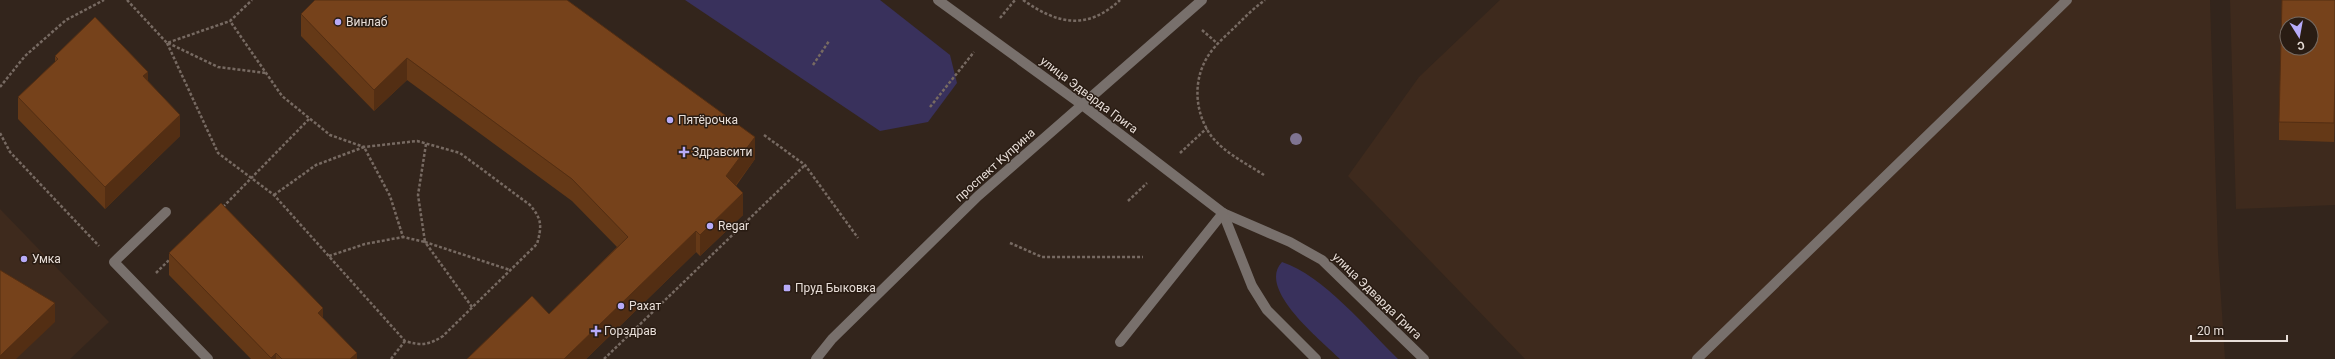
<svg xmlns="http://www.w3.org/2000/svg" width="2335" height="359" font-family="Roboto,sans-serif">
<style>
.built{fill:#3e2a1d;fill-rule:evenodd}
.green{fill:#39315c}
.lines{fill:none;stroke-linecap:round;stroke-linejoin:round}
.path{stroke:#776a62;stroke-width:2.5;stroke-dasharray:3 2;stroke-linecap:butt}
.minor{stroke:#78706c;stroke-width:10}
.tree{fill:#7f7491}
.wall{fill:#653917}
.shaded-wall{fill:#532e13}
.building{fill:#76421b;stroke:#532e13;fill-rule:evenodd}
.poi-dot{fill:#b7abf8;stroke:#291c13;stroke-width:1.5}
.labels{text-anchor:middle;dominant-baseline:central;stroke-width:3;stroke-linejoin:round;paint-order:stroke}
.poi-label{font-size:12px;fill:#e8ded8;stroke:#291c13;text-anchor:start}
.street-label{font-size:12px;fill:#e8ded8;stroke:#291c13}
</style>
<rect width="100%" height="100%" fill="#33251c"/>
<g class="built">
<path d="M1500,0H2210L2218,252L2225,359H1525L1348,176L1419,77Z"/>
<path d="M2230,0H2335V205L2236,209ZM2287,24H2311V48H2287Z"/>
<path d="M0,209L109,322L70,359H0Z"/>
</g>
<g class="green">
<path d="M685,0H880L950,55L957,83L928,122L880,131Z"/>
<path d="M1282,262C1323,275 1367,329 1398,359H1340C1322,341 1256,289 1282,262Z"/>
</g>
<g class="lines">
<g class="path">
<path d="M127,0L167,43L230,21L252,0"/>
<path d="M1023,0C1057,24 1087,31 1120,0"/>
<path d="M1000,18L1015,0"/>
<path d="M1202,30L1218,44"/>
<path d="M167,43L218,153L274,195L405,341C421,346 429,345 443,336L537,244C542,226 542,219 530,205L460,153L417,141L364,147L330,135L282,96L230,21"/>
<path d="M168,43L218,67L266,73"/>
<path d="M813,65L829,41"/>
<path d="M0,87L25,56L66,20L104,0"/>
<path d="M930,107L974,52"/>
<path d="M0,133L10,152L99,246"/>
<path d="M764,135L805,165L858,238"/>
<path d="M1180,153L1207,128"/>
<path d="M1264,175C1247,164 1225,153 1212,137C1194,113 1192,78 1210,53C1217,43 1228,34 1237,25C1246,16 1255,7 1265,0"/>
<path d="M274,195L316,165L364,147L390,196L403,237L425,242L418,195L426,144"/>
<path d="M1128,201L1147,183"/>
<path d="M223,207L310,118"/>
<path d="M1010,243L1042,257H1143"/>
<path d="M329,256L365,244L403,237"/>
<path d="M156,273L171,258"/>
<path d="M472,307L425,242L510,270"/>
<path d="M391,359L405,341"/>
<path d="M604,359L805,165"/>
</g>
<g class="minor">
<path d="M938,0L1081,104L1223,213L1290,242L1322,260L1424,359"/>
<path d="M166,212L114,262L208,359"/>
<path d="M1223,213L1252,286L1267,310L1316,359"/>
<path d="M1120,342L1223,213"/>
<path d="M816,359L832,339L978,196L1202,0"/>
<path d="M1697,359L2067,0"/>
</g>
</g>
<circle class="tree" cx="1296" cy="139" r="6"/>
<g class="wall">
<path d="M2335,0V99L2334,142L2279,140V122Z"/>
<path d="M301,14L755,159L736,186L743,215L700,256L696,252L586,359H467L549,314L617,247L572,201L407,80L374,111L301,36Z"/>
<path d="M55,56L148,82L180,136L105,209L18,119V97L55,62Z"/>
<path d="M169,253L323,318L357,359H251L169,275Z"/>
</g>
<g class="shaded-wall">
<path d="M407,58V80L374,111V90Z"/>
<path d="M148,72V93L143,76Z"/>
<path d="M2335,80V99L2334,142V123Z"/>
<path d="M180,115V136L105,209V187Z"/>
<path d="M755,137V159L726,198V176Z"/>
<path d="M743,193V215L700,256V235Z"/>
<path d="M696,231V252L586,359H564Z"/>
<path d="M55,303V322L16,359H0V356Z"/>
<path d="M323,308V329L318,313Z"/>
<path d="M276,353V359H271V358Z"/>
<path d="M357,353V359H350Z"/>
</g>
<g class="building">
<path d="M315,0H567L755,137L726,176L743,193L700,235L696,231L564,359H467L532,296L549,314L628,237L572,179L407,58L374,90L301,14Z"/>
<path d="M2282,0H2335V80L2334,123L2279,122ZM2287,24H2311V48H2287Z"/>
<path d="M95,17L148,72L143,76L180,115L105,187L18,97L58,59L55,56Z"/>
<path d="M221,203L323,308L318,313L357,353L350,359H282L276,353L271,358L169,253Z"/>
<path d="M0,270L55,303L0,356Z"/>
</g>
<g class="poi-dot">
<circle cx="338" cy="22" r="4"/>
<circle cx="670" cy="120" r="4"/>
<path d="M682 146h4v4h4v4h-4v4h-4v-4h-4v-4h4z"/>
<circle cx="710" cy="226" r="4"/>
<circle cx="24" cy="259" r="4"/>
<rect x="783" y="284" width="8" height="8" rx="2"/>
<circle cx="621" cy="306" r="4"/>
<path d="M594 325h4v4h4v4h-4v4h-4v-4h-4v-4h4z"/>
</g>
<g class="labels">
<g class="poi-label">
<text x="346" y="22">Винлаб</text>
<text x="678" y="120">Пятёрочка</text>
<text x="692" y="152">Здравсити</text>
<text x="718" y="226">Regar</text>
<text x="32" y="259">Умка</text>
<text x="795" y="288">Пруд Быковка</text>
<text x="629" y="306">Рахат</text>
<text x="604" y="331">Горздрав</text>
</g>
<g class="street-label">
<text transform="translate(1089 95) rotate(37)">улица Эдварда Грига</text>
<text transform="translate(995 165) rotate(-42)">проспект Куприна</text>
<text transform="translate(1377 296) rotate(44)">улица Эдварда Грига</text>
</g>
</g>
<g transform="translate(2299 36) rotate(169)"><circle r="19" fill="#291c13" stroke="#756a62"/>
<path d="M0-3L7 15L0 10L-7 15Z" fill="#b7abf8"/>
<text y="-6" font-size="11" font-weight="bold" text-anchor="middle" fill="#e8ded8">С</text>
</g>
<path d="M2191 335v6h96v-6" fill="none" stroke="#e8ded8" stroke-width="2"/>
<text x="2197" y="335" font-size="12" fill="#e8ded8" stroke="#291c13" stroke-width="3" paint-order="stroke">20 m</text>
</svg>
